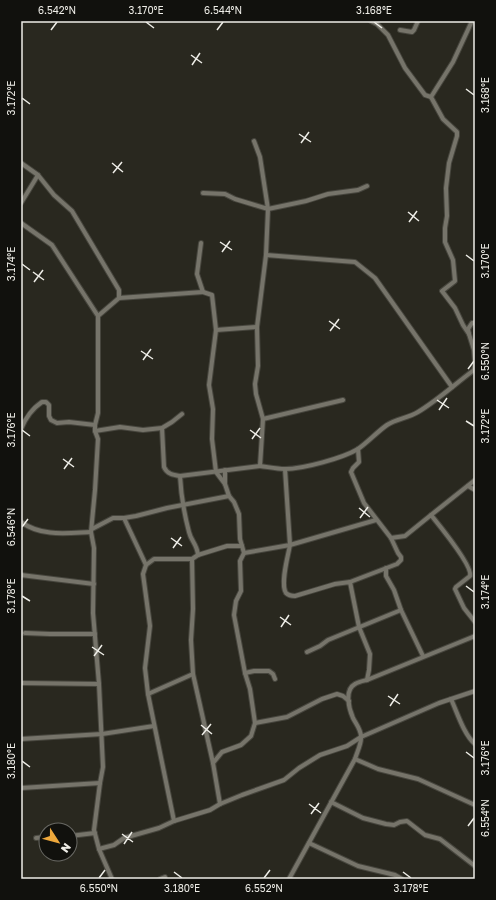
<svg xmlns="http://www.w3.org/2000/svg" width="496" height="900" font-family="'Golos Text',sans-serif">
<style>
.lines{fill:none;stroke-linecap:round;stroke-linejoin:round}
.street-casing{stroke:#47463e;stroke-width:6}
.street{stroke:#76746a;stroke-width:4}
.ticks{fill:none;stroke:#eeede7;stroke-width:1.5}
.neatline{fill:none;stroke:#eeede7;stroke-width:1.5}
.ticks-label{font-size:10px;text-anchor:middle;fill:#eeede7}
</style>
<rect width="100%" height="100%" fill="#29281f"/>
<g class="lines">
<defs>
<g id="street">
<path d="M371,21L377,24L388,35L405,68L425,95L431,97"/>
<path d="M472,21L453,62L431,97L443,119L457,132V136L449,163L446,188L447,216L445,228V242L453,260L455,281L442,291L455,308L463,325L469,334L474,350L475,362"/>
<path d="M400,30L412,32L414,30L418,21"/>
<path d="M21,163L38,175L54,195L72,211L119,290V298L98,316V413L95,425V431L120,427L143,430L162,428L172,422L182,414"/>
<path d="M203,193L225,194L235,199L268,209L260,157L254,141"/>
<path d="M21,203L38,175"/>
<path d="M21,223L52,245L98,316"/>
<path d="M266,255L355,262L375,278L452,387"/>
<path d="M119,298L203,292L197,274L201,243"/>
<path d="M216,330L257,327"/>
<path d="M469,334L468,329L472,323H475"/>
<path d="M343,400L263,419L256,394L255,384L258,366L257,327L266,255L268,209L306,201L328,194L358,190L367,186"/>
<path d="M162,428L164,467C167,474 173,475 180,476L260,466L263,419"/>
<path d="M21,429C25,419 33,408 42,402H46L49,405V416L51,420L57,423L69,422L95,425"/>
<path d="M95,431L98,439L95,490L91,532L94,548L93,613L99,684L103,767L100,783L94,830L99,849L112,879"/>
<path d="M260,466C268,467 277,469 285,469C303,469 343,458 358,449C368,442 377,432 387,425C396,419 408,418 418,412C438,400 455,384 474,370L475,364"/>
<path d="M225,470V484"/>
<path d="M180,476C181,495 184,513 189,532C191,541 197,544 198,555L192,559L193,609L191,640L193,674L213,763L220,804"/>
<path d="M468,486L475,490"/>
<path d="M431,515L475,480"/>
<path d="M124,518L146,565"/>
<path d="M21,522C42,537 67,533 91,532"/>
<path d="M92,529L113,518H124L136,516L167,508L229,496L225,484L216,472L212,439L213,409L209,385L216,330L212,295L203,292"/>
<path d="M391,538L405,536L431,515C439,525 473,566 470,576L456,587L455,589L464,608L475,622"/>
<path d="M244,553L290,545L285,469"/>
<path d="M198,555L227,546H242"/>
<path d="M21,575L94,584"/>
<path d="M350,582L397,564L401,560V557L398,553L391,538L364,503L351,472L353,468L359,462L358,449"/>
<path d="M401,610L423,656"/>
<path d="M25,633L50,634H95"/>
<path d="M307,652L320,646L328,640L401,610L394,590L386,576V568"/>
<path d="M245,673L254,671H269L273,674L275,679"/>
<path d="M367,680L369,670L370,654L359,627L350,582L335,584L295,596C292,596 288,595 286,593C280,584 288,556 290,545L376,520"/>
<path d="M21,683L99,684"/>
<path d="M148,694L193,674"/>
<path d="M451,699C457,712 464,735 475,744"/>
<path d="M255,723L287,717L322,699L337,694L343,696L349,701"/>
<path d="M21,739L102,734L154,726"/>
<path d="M355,759L378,769L418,779L475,805"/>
<path d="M213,763L222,752L241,745L251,736L255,723L250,689L245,673L234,615L236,601L241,591L240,561L244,553L240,539L239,514L234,502L229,496"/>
<path d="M21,788L100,783"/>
<path d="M331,802L363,818L386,824L394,825L400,822L407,821L425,835L440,839L475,866"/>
<path d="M174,821L148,694L145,668L150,626L143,574L146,565L154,559H192"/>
<path d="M70,836L95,833"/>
<path d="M36,838L46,837"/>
<path d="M309,843L358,866L395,875L402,879"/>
<path d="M99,849L114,845L124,838L159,828L174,821L210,810L220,804L242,795L284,780L299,768L320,755L347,746L361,737L439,703L475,691"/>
<path d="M160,879L165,877"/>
<path d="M289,879L355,759C357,752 361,745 361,738C362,731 356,724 353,718C349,709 344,690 355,684C358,682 363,681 367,680L475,636"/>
</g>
</defs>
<use href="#street" class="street-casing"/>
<use href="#street" class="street"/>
</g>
<path class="ticks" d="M146,22L154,28M374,22L382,28M51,30L57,22M217,30L223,22M191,55L202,63M192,65L200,53M466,89L474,95M22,98L30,104M299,134L311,142M301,143L309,132M112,163L123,172M113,173L122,162M408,212L419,221M409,222L417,211M220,242L232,250M222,252L230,241M466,255L474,261M22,264L30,270M33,272L44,280M34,282L43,270M329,321L340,329M330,331L339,319M141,351L153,359M143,360L151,349M468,369L474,361M437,400L449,408M439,410L447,398M466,421L474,426M22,430L30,436M250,430L261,438M252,439L260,428M63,459L74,467M64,469L72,458M359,508L370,517M360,518L368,507M22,527L28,519M171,538L182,546M173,548L181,537M466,586L474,592M22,596L30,601M280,617L291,625M281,627L289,615M92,647L104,655M94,656L102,645M388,696L400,704M390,706L398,694M201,725L212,734M202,735L211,724M466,752L474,758M22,761L30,767M309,804L321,813M311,814L319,803M468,826L474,818M122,834L133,842M124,844L132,832M174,872L182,878M403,872L411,878M99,878L105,870M264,878L270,870"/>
<rect width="496" height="900" fill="none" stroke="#11110d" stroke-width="44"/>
<g transform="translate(58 842) rotate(126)"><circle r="19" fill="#11110d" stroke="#696964"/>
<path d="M0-3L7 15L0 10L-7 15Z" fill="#eea83c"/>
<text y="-6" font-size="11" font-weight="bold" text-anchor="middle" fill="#eeede7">N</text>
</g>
<rect x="22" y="22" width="452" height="856" class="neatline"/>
<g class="ticks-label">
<text x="57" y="14">6.542°N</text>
<text x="146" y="14">3.170°E</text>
<text x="223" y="14">6.544°N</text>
<text x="374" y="14">3.168°E</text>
<text transform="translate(485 95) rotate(-90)" y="4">3.168°E</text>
<text transform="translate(11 98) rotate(-90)" y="4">3.172°E</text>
<text transform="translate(485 261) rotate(-90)" y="4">3.170°E</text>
<text transform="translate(11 264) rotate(-90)" y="4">3.174°E</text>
<text transform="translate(485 361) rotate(-90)" y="4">6.550°N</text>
<text transform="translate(485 426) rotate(-90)" y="4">3.172°E</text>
<text transform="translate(11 430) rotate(-90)" y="4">3.176°E</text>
<text transform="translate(11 527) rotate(-90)" y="4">6.546°N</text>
<text transform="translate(485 592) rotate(-90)" y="4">3.174°E</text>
<text transform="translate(11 596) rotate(-90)" y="4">3.178°E</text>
<text transform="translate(485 758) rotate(-90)" y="4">3.176°E</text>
<text transform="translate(11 761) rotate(-90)" y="4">3.180°E</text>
<text transform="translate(485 818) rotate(-90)" y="4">6.554°N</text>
<text x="99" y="892">6.550°N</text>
<text x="182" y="892">3.180°E</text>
<text x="264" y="892">6.552°N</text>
<text x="411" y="892">3.178°E</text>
</g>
</svg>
